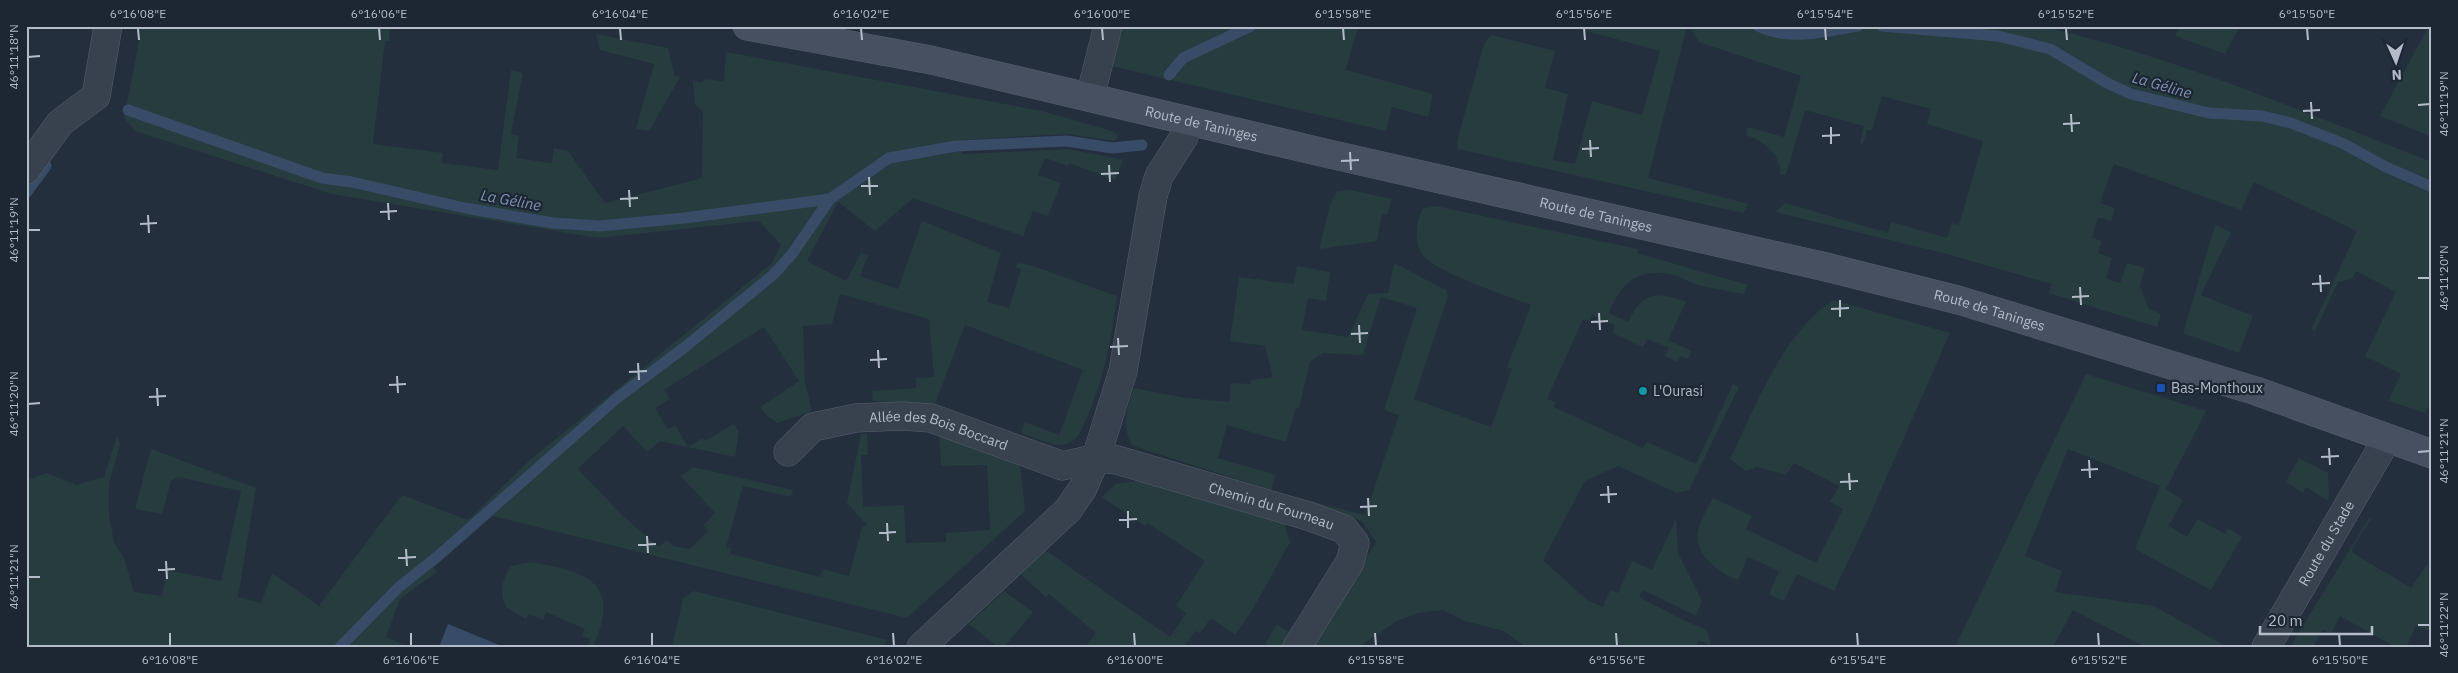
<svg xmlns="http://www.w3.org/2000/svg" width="2458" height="673" font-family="'IBM Plex Sans',sans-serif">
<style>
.green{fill:#263c3f}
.water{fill:#394c67}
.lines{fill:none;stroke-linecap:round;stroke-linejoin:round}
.stream{stroke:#394c67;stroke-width:11}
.street-casing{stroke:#565f6c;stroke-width:29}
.secondary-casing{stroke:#565f6c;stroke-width:29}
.street{stroke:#38414e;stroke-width:28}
.secondary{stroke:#465061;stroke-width:28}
.ticks{fill:none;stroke:#b4bcc9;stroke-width:2}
.transit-dot{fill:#1a4fb4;stroke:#1d2633;stroke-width:2}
.culture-dot{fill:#0f9aa8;stroke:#1d2633;stroke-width:2}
.labels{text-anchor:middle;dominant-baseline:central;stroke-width:4.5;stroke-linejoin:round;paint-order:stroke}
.street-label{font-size:14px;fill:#b4bcc9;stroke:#1d2633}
.poi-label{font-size:14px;fill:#b4bcc9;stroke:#1d2633;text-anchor:start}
.water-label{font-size:15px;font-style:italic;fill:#7c92b1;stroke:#1d2633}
.neatline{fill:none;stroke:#b4bcc9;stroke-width:2}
.ticks-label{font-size:12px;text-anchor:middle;fill:#b4bcc9}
</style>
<rect width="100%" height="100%" fill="#242f3e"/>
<g class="green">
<path d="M142,26H390L389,41H385L373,144L443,153L442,163L498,170L511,70L523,73L511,134L519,136L516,158L552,163L554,148L568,151L605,203L699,179L702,175L703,112L695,104L693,80L700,83L706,79L724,82L726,52L1042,111L1115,132L1118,138L1113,141L1069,134L958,140L963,154L1069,149L1123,160L1115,180L1069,163L1068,166L1045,158L1038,175L1061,183L1048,216L1033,211L1023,236L913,198L875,231L838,202L807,261L846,281L861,253L868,256L860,276L898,289L922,221L1001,253L987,302L1009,308L1021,269L1015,267L1018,263L1033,266L1117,296C1111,341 1104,381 1085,422C1081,430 1078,440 1069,443C1056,449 1034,437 1021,433L1025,422L1059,435L1083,370L965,325L935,404L873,401L872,391L916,388V378L934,377L929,319L840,294L832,324L803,326L805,382L812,411L777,423L766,415L760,407L799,381L764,327L664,390L670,399L655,408L668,429L675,425L688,447L701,439L706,440L734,424L739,432L735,457L660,441L647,452L623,426L578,469L621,514L658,547L667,540L673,546L690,549L708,531L703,526L715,513L681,476L693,467L793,490L791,497L743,486L726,547L731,549V554L820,577L823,569L849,576L862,527L867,525L847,503L861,434H867L868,455H861L863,507L904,505L906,543L946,542V533L990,530L987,465L941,466L939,434L1020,464L1025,511L907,618L493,516L434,567L437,572L400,599L386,637L409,647H26V481L46,473L77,485L104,477L117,436L120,444L109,483V514L114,543L124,558L134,592L162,596L167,570L221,581L241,491L178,477L171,481L162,514L135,509L151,449L256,488L238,597L261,603L272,573L319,606L402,495L468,520L531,459L771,264L781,245L759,221L598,238L332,194L135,131L124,118Z"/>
<path d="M1121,26H1358L1346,70L1433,94L1428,117L1392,107L1386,131L1112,66L1116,36Z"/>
<path d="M1580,26H1687L1648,178L1749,204L1743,213L1458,149L1457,141L1484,44L1491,35L1555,51L1545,88L1568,94L1553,160L1575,164L1592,101L1642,115L1660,51L1579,29Z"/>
<path d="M1689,26H2041C2175,57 2304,112 2432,162V407L2429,406L2425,413L2388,401L2401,374L2365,356L2396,292L2356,271L2352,279L2338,282L2315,331L2311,330L2357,231L2254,182L2241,210L2114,164L2100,203L2115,208L2111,221L2098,217L2092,238L2102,241L2098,253L2112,258L2106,278L2120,283L2127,263L2145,268L2140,286L2149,309L2161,314L2157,327L2049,293L2052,284L1943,253L1775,212L1785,203L1888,233L1891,222L1947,238L1952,223L1959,225L1983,141L1927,124L1931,109L1882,96L1872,130H1867L1863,144L1860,143L1864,126L1805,110L1786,175L1780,174C1780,152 1764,142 1746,135L1748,127L1784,137L1801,76L1699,42Z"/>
<path d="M2180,26H2240L2225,54L2175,36Z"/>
<path d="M2429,26H2432V137L2380,116Z"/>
<path d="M596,34L668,48L675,76L680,77L649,131L636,129L654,64L600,50Z"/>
<path d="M1350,190L1392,199L1387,215L1382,214L1377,241L1319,249L1331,202L1337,191Z"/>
<path d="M1436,206L1638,249L1637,253L1748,285L1744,294C1729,291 1714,289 1699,285C1690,283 1683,277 1674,275C1639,267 1621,282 1609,313L1628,322C1643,292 1656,291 1686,302L1668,340L1692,351L1688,359L1680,356L1677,362L1665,356L1669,348L1647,339L1643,347L1612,333L1615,325L1592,315L1589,321L1583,319L1547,399L1556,402L1554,407L1643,448L1647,442L1696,464L1733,384L1739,387L1689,490L1677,493L1618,466L1585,481L1543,560L1588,601L1603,607L1610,590L1618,593L1632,561L1652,570L1676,519L1678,553L1702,601L1696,616L1643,590L1639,597L1681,619L1707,630L1711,646L1699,640L1695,647H1526L1504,631L1465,621L1443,610L1418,613L1397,621L1359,647H1311L1376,542L1362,521L1301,501L1299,498L1365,515L1399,415L1384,410L1417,308L1381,297L1363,355L1323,353L1310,362L1299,408H1296L1286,442L1227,425L1218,458L1276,475L1271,490L1133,446C1121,429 1127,408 1134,388L1186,398L1229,402L1231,383L1251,384V380L1273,377L1265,346L1230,341L1239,277L1294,284L1297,266L1330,272L1326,301L1308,298L1302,330L1348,337L1368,294L1388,293L1394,263L1446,290L1448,296L1414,399L1491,427L1512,369L1507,367L1531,305C1508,296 1429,271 1420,251C1414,237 1417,222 1422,209Z"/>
<path d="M2215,225L2231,232L2201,295L2253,316L2239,353L2183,333Z"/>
<path d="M1833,300L1950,333L1866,524L1834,591L1797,574L1784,601L1769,594L1779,571L1748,557L1738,580C1717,572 1691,552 1699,527C1702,517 1708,507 1713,498L1752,516L1746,529L1816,563L1843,509L1830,502L1839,486L1794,463L1786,475L1757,467L1746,471L1730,459C1757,404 1780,337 1833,300Z"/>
<path d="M2086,374L2206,411L2166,489L2183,500L2169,526L2187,537L2198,519L2225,534L2228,528L2242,537L2211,590L2135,549L2160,486L2068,449L2025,556L2062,571L2055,592L2154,606L2227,647H2145L2073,610L2053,647H1955Z"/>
<path d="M2299,458L2328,473L2329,501L2306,487L2303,493L2286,482Z"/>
<path d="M1144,480L1284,522L1290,542L1253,609L1235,635L1211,618L1200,633L1195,631L1184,647H1085L1096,633L1049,594L1046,597L1020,574L1045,550L1170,637L1186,613L1176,606L1205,561L1147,523L1145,526L1102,497L1115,484Z"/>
<path d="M2369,518L2371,519L2352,549L2353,553L2411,588L2427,564L2432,569V632L2416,626L2406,647H2395L2340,616L2331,634L2323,629L2313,647H2290Z"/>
<path d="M530,562C585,571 623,581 593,647H587L590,639L582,636L585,629L546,612L543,620L529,614L526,619L506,607C499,592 502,579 511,566Z"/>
<path d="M694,591L887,640L883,647H672L683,599Z"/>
<path d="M1004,591L1033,612L1004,647H998L969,624Z"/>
<path d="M1277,624L1289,633L1281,647H1263Z"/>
</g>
<path class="water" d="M448,624L499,645L498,647H439Z"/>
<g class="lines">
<g class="stream">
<path d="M1758,26C1792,42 1823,31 1858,26"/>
<path d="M1882,26L1998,36L2050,49L2107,83L2131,94L2209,113L2262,116L2291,123L2342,143L2386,167L2432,187"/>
<path d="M1169,75L1183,58L1251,26"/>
<path d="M128,110L322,178L352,182L465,208L553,223L600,226L684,218L830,199L889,158L956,146L1067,141L1112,148L1142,145"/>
<path d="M26,193L46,166"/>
<path d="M340,647L399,587L438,556L617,398L685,347L773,275L792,254L830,199"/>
</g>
<defs>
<g id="street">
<path d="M1090,97L1108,26"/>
<path d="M26,170L60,123L96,96L108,26"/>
<path id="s1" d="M788,452L813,427L856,418L902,416L931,418L1063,466L1096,458L1117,460L1308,516L1344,529L1355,543L1350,562L1297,647"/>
<path d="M921,647L1068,510L1083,488L1096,458L1123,371L1153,196L1159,176L1184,137L1188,121"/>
<path id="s2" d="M2266,647L2387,439"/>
</g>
<g id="secondary">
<path id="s3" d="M747,26L931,60L1325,153L1826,267L1958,300L2256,391L2432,454"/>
</g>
</defs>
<use href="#street" class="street-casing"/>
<use href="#secondary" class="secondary-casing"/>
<use href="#street" class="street"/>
<use href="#secondary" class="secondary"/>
</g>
<path class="ticks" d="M138,28L139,40M379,28L380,40M620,28L621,40M861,28L862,40M1102,28L1103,40M1343,28L1344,40M1584,28L1585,40M1825,28L1826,40M2066,28L2067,40M2307,28L2308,40M28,57L40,56M2311,102L2312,119M2418,105L2430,104M2303,111L2320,110M2071,114L2072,132M2063,124L2080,123M1831,127V144M1822,136L1840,135M1590,140L1591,157M1582,149L1599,148M1350,152L1351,170M1341,161L1359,160M1109,165L1110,182M1101,174L1119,173M869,177L870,195M861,186H878M629,190L630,207M620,199L638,198M388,203L389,220M380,212L397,211M148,215L149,233M140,224L157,223M28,230H40M2320,275L2321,292M2418,278H2430M2312,284L2330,283M2080,287L2081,305M2072,297L2089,296M1840,300V317M1831,309L1849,308M1599,313L1600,330M1591,322L1608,321M1359,325L1360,343M1351,334L1368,333M1118,338L1119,355M1110,347L1128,346M878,350L879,368M870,360L887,359M638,363L639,380M629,372L647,371M397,376L398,393M389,385L406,384M157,388L158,406M149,397L166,396M28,404L40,403M2329,448L2330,465M2418,452L2430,451M2321,457L2339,456M2089,460L2090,478M2081,470L2098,469M1849,473L1850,490M1840,482L1858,481M1608,486L1609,503M1600,495L1617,494M1368,498L1369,516M1360,507L1377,506M1128,511V528M1119,520L1137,519M887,523L888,541M879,533L896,532M647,536L648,553M638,545L656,544M406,549L407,566M398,558L416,557M166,561L167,579M158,570L175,569M28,577H40M2418,625H2430M170,633V646M411,633V646M652,633V646M893,633L894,646M1134,633L1135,646M1375,633L1376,646M1616,633L1617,646M1857,633L1858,646M2098,633L2099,646M2339,633L2340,646"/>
<rect class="transit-dot" x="2156" y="383" width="10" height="10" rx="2.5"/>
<circle class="culture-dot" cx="1643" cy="391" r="5"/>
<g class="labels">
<g class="street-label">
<text stroke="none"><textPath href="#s3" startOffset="465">Route de Taninges</textPath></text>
<text stroke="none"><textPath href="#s3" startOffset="870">Route de Taninges</textPath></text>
<text stroke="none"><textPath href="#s3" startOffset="1275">Route de Taninges</textPath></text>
<text stroke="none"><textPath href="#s1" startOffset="164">Allée des Bois Boccard</textPath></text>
<text stroke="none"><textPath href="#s1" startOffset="511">Chemin du Fourneau</textPath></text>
<text stroke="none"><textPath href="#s2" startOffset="120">Route du Stade</textPath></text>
</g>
<g class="poi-label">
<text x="2171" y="388">Bas-Monthoux</text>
<text x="1653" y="391">L'Ourasi</text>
</g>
<g class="water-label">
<text transform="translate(2162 85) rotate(16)">La Géline</text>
<text transform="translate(511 200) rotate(10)">La Géline</text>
</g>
</g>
<rect width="2458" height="673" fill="none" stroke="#1d2633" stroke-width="55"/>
<g transform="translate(2396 62) rotate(177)" stroke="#1d2633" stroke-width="4" paint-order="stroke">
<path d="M0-4L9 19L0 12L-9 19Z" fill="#b4bcc9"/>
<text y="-8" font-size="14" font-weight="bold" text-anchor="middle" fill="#b4bcc9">N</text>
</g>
<path d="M2260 626v8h112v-8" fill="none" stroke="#b4bcc9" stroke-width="2.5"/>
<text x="2268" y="626" font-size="15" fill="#b4bcc9" stroke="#1d2633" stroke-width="4" paint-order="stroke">20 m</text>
<rect x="28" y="28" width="2402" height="618" class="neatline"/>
<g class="ticks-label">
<text x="138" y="18">6°16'08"E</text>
<text x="379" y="18">6°16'06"E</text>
<text x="620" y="18">6°16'04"E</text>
<text x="861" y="18">6°16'02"E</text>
<text x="1102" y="18">6°16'00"E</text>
<text x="1343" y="18">6°15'58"E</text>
<text x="1584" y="18">6°15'56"E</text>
<text x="1825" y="18">6°15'54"E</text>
<text x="2066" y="18">6°15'52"E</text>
<text x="2307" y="18">6°15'50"E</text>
<text transform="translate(14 57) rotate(-90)" y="4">46°11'18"N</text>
<text transform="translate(2444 104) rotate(-90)" y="4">46°11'19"N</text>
<text transform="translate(14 230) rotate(-90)" y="4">46°11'19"N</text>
<text transform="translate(2444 278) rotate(-90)" y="4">46°11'20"N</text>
<text transform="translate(14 404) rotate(-90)" y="4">46°11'20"N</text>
<text transform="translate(2444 451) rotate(-90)" y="4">46°11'21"N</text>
<text transform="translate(14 577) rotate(-90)" y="4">46°11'21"N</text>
<text transform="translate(2444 625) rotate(-90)" y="4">46°11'22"N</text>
<text x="170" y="664">6°16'08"E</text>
<text x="411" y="664">6°16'06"E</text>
<text x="652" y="664">6°16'04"E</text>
<text x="894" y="664">6°16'02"E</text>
<text x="1135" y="664">6°16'00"E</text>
<text x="1376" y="664">6°15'58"E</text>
<text x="1617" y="664">6°15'56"E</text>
<text x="1858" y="664">6°15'54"E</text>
<text x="2099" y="664">6°15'52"E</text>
<text x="2340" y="664">6°15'50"E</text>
</g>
</svg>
